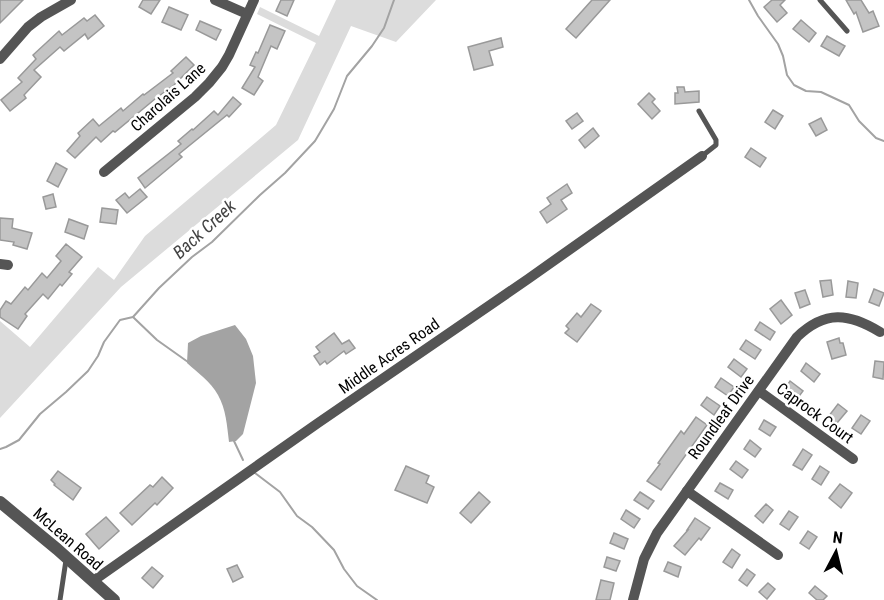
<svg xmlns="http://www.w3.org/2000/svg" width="884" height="600" font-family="'Roboto Condensed',sans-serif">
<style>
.green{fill:#dcdcdc}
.water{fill:#a3a3a3}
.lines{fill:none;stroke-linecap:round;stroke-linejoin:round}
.stream{stroke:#a3a3a3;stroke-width:2}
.building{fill:#c4c4c4;stroke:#999;stroke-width:1.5}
.service{stroke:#555;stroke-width:5}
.minor{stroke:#555;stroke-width:10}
.tertiary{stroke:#555;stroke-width:12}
.labels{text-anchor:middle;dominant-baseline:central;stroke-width:5;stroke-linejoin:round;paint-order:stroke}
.street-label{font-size:16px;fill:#000;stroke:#fff}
.water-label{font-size:18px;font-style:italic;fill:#444;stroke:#fff}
</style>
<rect width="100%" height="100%" fill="#fff"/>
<path class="green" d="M336,0H436L396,42L351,26L298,140L121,287L0,418V321L30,347L98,267L114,280L145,236L276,125L316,43L257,14L260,7L319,36Z"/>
<path class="water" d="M235,325L246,339L253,356L256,383L243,434L236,441L229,442C227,426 226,409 218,395C211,382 197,372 187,363L188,343L201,336Z"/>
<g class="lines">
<g class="stream">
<path d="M749,0L758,16L778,44L783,56L787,75L794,85L806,91L821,92L849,105L859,121L876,138L884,141"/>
<path d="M133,317L157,340L188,362"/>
<path d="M234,438V441L243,460"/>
<path d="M0,449L6,447L19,440L40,414L66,392L88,371L98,356L104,342L120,320L133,317L159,288L192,257L212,242L260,195L285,173L315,141L334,109L347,76L372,46L384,28L394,0"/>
<path d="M255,473L280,492L297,516L312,527L334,550L344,569L357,586L377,600"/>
</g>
</g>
<g class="building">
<path d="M0,0H23L0,23Z"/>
<path d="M143,0H160L151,14L139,7Z"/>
<path d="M281,0H294L287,16L276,11Z"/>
<path d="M592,0H610L576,38L566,29Z"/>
<path d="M772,0H785L780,5L787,13L777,22L764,7Z"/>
<path d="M846,0H861L869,13L873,11L879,26L863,32L856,12L854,14Z"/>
<path d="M169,7L188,15L181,30L162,22Z"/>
<path d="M95,15L104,26L88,39L85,34L64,51L60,47L34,70L41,77L24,95L26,98L10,111L1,100L22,82L18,78L36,59L33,55L59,31L62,35L84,18L87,21Z"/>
<path d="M801,20L816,33L809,42L793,29Z"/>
<path d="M200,21L221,30L216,40L196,30Z"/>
<path d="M270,25L285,31L277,49L271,46L258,77L263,81L254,95L242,88L255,67L250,65L256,52L258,53Z"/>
<path d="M827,36L845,46L839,56L821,46Z"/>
<path d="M501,38L503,47L489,51L493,65L474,70L468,47Z"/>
<path d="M186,57L194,65L174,85L155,99L115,132L113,131L101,142L96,137L75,158L67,151L80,136L78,133L93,119L99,126L121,108L123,111L143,94L144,95L173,73L171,71Z"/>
<path d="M677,87H684L685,92L699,91V102L675,104V93H678Z"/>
<path d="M649,93L655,99L652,102L660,111L652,119L638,104Z"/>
<path d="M233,97L241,104L229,117L227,115L179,154L182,157L145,188L138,178L181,144L178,141L192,129L193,130L214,111L218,115Z"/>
<path d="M773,110L783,116L775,129L765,122Z"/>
<path d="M577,113L583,121L572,129L566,121Z"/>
<path d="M821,118L827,130L816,136L809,124Z"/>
<path d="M593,128L599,136L585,148L579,140Z"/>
<path d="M751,148L766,158L760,167L745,157Z"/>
<path d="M56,163L67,169L58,187L47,181Z"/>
<path d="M567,184L572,193L561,200L567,209L547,223L540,212L551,204L547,198Z"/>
<path d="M140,189L147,197L127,213L116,200L125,193L129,198Z"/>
<path d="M53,194L56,207L46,209L43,197Z"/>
<path d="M102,208L118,210L116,224L100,222Z"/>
<path d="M0,218L13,219L12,228L32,233L27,249L13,245L14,242L0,240Z"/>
<path d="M69,219L88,226L84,239L65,232Z"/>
<path d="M66,244L82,257L69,272L72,274L62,286L60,284L48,299L43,294L25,314L27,316L18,329L0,317V310L6,301L11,304L25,287L28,290L42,273L47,278L61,261L56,256Z"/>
<path d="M831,280L833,295L823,297L820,281Z"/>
<path d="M848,281L858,283L856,298L846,297Z"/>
<path d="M874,289L884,293L879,306L869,302Z"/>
<path d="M805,290L810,304L800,308L795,293Z"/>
<path d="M781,300L792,315L781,324L770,309Z"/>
<path d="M591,304L601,311L577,342L565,333L569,329L566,326L577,313L581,317Z"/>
<path d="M760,322L775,332L770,340L755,330Z"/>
<path d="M334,333L342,344L349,340L355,348L346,354L344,351L327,364L325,361L320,365L314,356L320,352L316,347Z"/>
<path d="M839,338L840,343H843L846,355L832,359L827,342Z"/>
<path d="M746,340L761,350L755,359L740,349Z"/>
<path d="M734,359L747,369L741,377L728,367Z"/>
<path d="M875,361L884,362L883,379L873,377Z"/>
<path d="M806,363L820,374L814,382L801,371Z"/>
<path d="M721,378L734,387L728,396L715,387Z"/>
<path d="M790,381L803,391L797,399L784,390Z"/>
<path d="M707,397L720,406L714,415L701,405Z"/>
<path d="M838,404L847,411L837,423L828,417Z"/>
<path d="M861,415L870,421L861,434L852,428Z"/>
<path d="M696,417L707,425L661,490L647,481L660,464L658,463L681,431L684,434Z"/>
<path d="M764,420L776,427L770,436L759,429Z"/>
<path d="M750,440L761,449L755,457L744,449Z"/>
<path d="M803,449L812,455L802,470L793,465Z"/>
<path d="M736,461L748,470L742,478L730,469Z"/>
<path d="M406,466L429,476L426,483L434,487L427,503L395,490Z"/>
<path d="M820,466L829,472L821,485L812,479Z"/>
<path d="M58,471L81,488L73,500L54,485L55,484L51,480Z"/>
<path d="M162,477L173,488L157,505L155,503L132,525L120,513L150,485L153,487Z"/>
<path d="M720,483L733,490L728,499L715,491Z"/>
<path d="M840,484L852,493L841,508L829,498Z"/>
<path d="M479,492L490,502L471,523L460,513Z"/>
<path d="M640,492L654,501L648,509L634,500Z"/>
<path d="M766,504L773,510L763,523L755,516Z"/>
<path d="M626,510L640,519L634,528L621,519Z"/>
<path d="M789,511L798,517L789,530L780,524Z"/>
<path d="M106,517L119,531L99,549L86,534Z"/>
<path d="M695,518L710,528L701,540L699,538L685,555L674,546L688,530H687Z"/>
<path d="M808,531L817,537L809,549L800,543Z"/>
<path d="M614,533L628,539L624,549L610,543Z"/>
<path d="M732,549L740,555L732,568L723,562Z"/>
<path d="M607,557L620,561L616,571L604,567Z"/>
<path d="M668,562L681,567L678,577L664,571Z"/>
<path d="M237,565L243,577L233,582L227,569Z"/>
<path d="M152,567L163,576L153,588L142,578Z"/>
<path d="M747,569L755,575L747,586L739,580Z"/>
<path d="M601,580L614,583L610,600H596Z"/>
<path d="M768,583L775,589L767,599L759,592Z"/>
<path d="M815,586L827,596L823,600H817L809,593Z"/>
</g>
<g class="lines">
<g class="service">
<path d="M820,0L847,31"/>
<path d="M699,111L716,140V145L702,156"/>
<path d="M60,600L66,560"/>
</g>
<g class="minor">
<path d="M215,0L247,14"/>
<path d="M0,59L28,27L41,17L71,0"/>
<path d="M104,172L195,97L209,83L222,67L229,55L254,0"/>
<path d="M0,264L8,265"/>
<path d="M759,391L853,459"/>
<path d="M687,491L778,555"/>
<path d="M93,581L318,423L528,279L702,156"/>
<path d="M633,600L644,559L657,533L797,337C825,310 849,313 880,332"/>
</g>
<path class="tertiary" d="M0,502L57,549L114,600"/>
</g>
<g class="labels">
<g class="street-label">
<text transform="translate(168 97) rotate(-42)">Charolais Lane</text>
<text transform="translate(389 356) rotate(-35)">Middle Acres Road</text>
<text transform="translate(815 413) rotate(36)">Caprock Court</text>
<text transform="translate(721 417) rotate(-54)">Roundleaf Drive</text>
<text transform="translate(68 539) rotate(41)">McLean Road</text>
</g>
<g class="water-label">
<text transform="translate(204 229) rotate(-42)">Back Creek</text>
</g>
</g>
<g transform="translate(836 552) rotate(7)" stroke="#ffffff" stroke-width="4.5" paint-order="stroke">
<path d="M0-4.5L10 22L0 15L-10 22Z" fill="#000000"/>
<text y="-9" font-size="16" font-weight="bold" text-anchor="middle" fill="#000000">N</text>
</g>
</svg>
